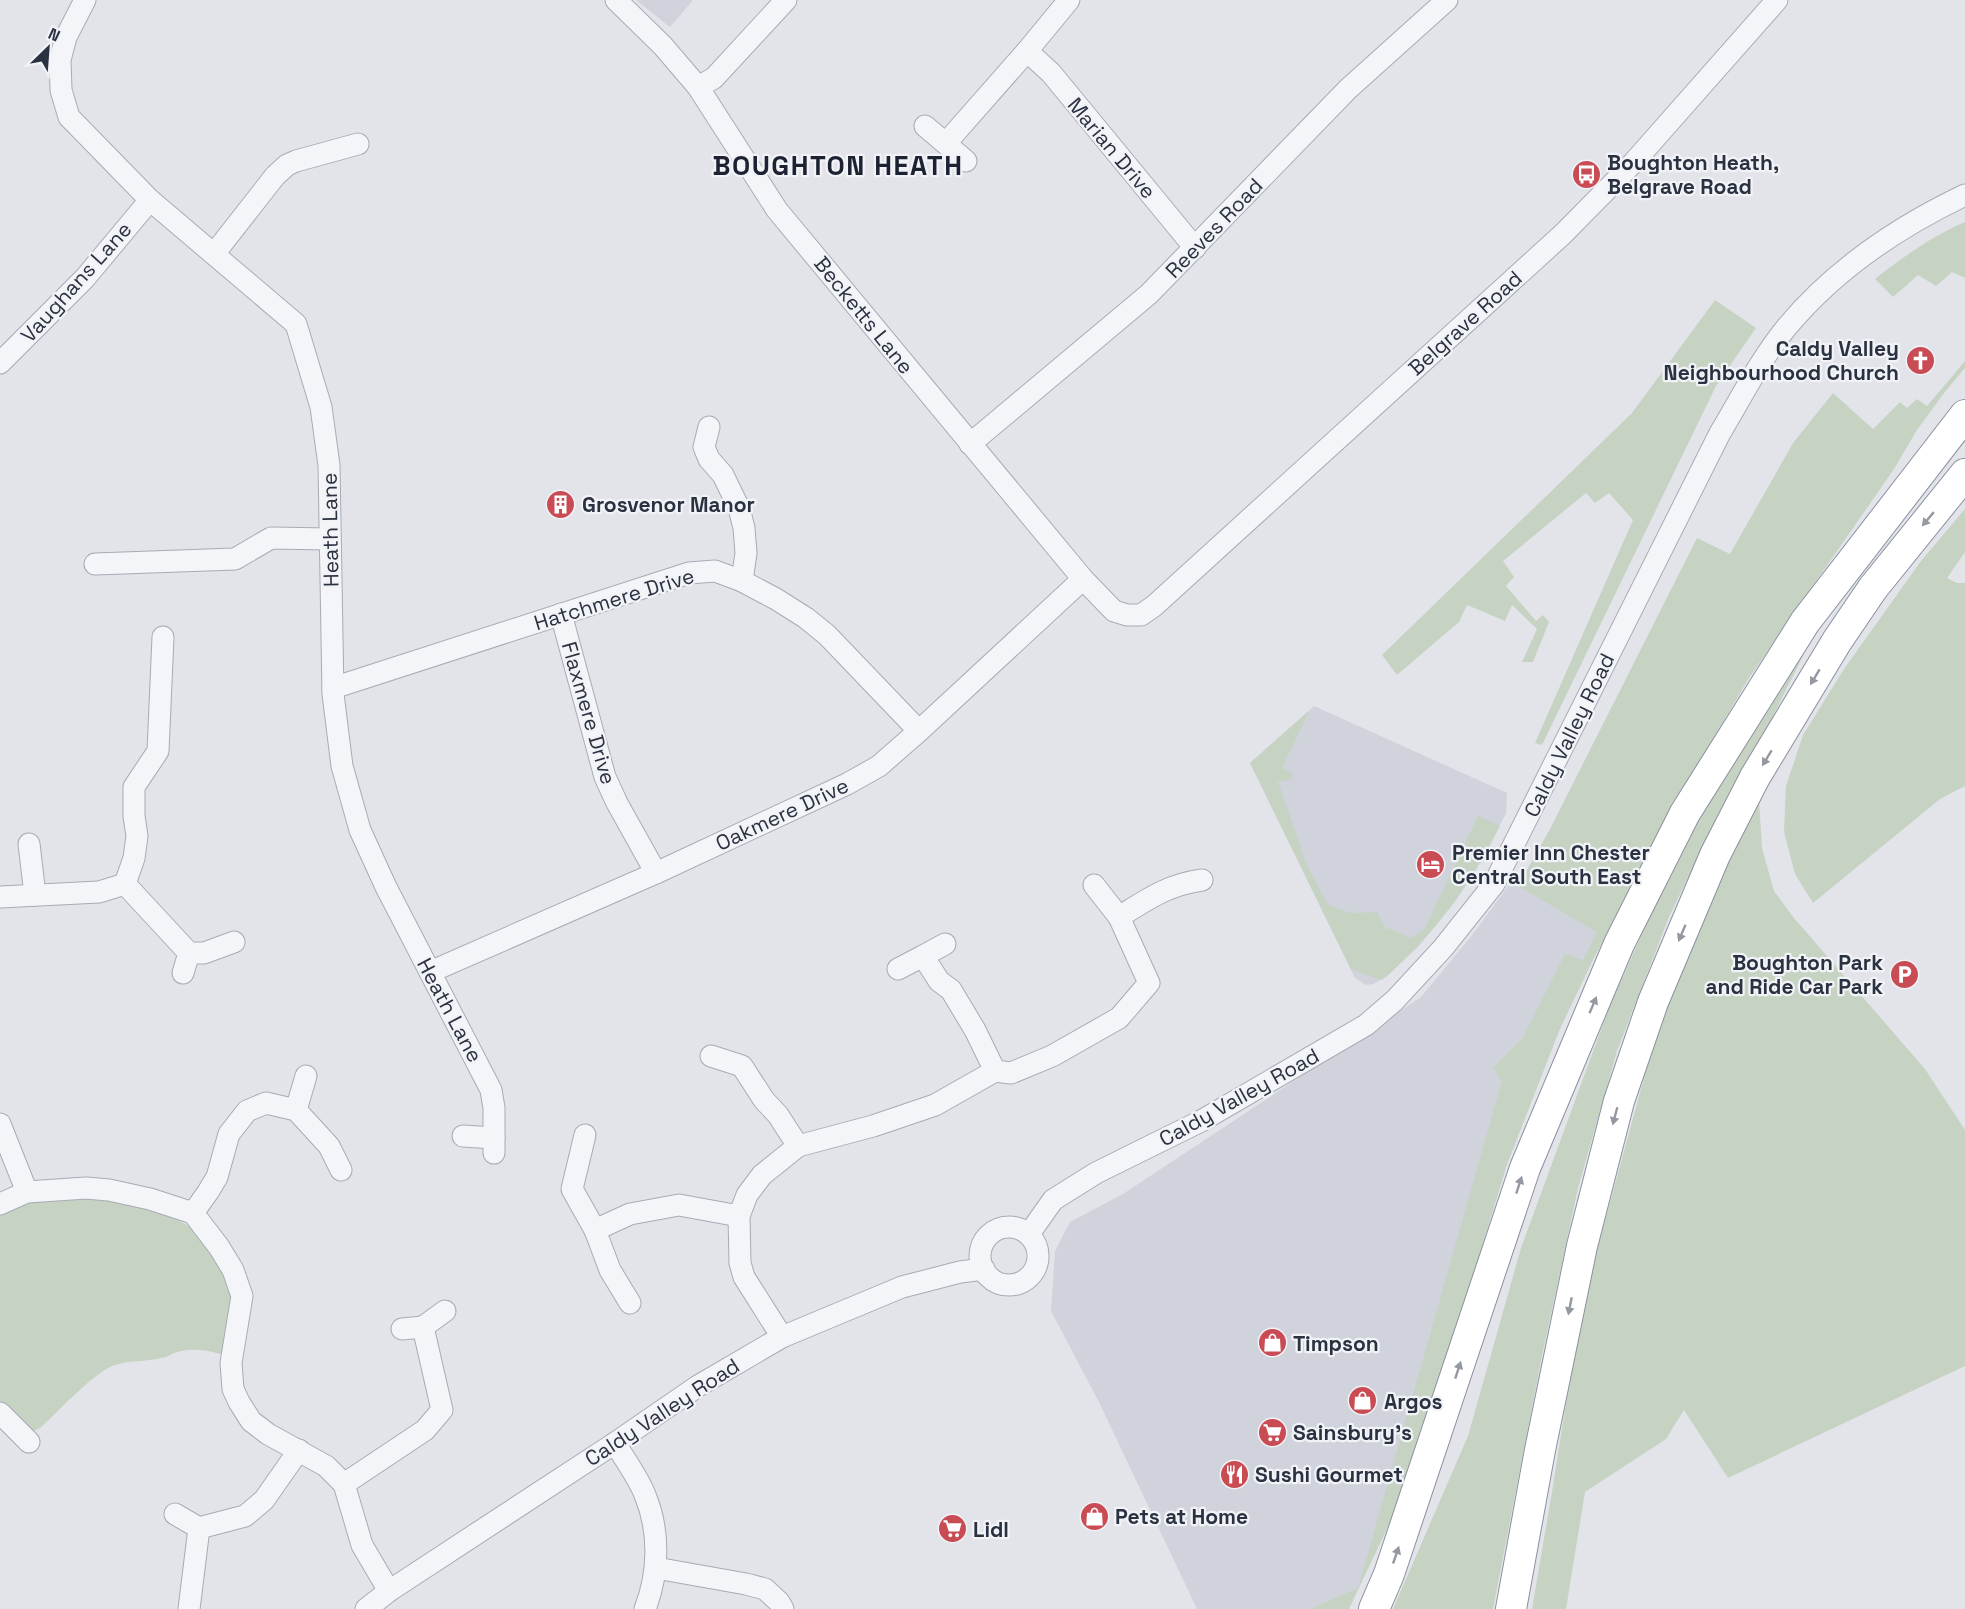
<svg xmlns="http://www.w3.org/2000/svg" width="1965" height="1609" font-family="'Space Grotesk',sans-serif">
<style>
.built{fill:#d0d3db}
.green{fill:#c6d3c3}
.lines{fill:none;stroke-linecap:round;stroke-linejoin:round}
.minor-casing{stroke:#a7abb4;stroke-width:23}
.highway-casing{stroke:#8a90a0;stroke-width:32}
.minor{stroke:#f4f5f8;stroke-width:21}
.highway{stroke:#fff;stroke-width:30}
.oneway{fill:#9498a0}
.labels{text-anchor:middle;dominant-baseline:central;stroke-width:4.5;stroke-linejoin:round;paint-order:stroke}
.street-label{font-size:21px;fill:#2a3141;stroke:#f1f3f7}
.poi-label{font-size:21px;font-weight:bold;fill:#2a3141;stroke:#f1f3f7;text-anchor:start}
.district-label{font-size:27px;font-weight:bold;letter-spacing:1.5px;fill:#1d2232;stroke:#f1f3f7}
</style>
<rect width="100%" height="100%" fill="#e2e4ea"/>
<g class="built">
<path d="M636,0H693L670,27Z"/>
<path d="M1314,706L1507,793L1506,813L1483,859L1455,902L1418,947L1384,978L1373,984L1366,985L1355,978L1250,763Z"/>
<path d="M1511,882L1598,931L1507,1164L1435,1401L1358,1589L1310,1609H1197L1099,1402L1051,1311L1055,1251L1070,1222L1123,1194L1421,997L1473,934Z"/>
</g>
<g class="green">
<path d="M1965,222V278L1952,272L1936,286L1918,275L1893,297L1875,279C1903,257 1932,236 1965,222Z"/>
<path d="M1715,300L1756,328L1716,386L1542,745L1535,743L1633,520L1609,493L1595,503L1586,493L1503,561L1514,577L1506,586L1536,621L1543,615L1549,622L1533,662H1522L1537,629L1512,605L1505,621L1467,605L1459,622L1397,675L1382,655L1632,413Z"/>
<path d="M1965,361V368L1944,393L1917,430L1894,469L1747,681L1655,840L1592,962L1559,1031L1507,1164L1435,1401L1402,1497L1349,1609H1310L1358,1588L1502,1081L1493,1068L1522,1039L1565,954L1583,960L1597,932L1518,886L1550,829L1697,538L1730,554L1793,443L1833,393L1873,429L1900,402L1907,408L1917,399L1927,406Z"/>
<path d="M1965,509V552L1947,578L1957,583H1965V786L1940,799L1813,903L1795,874L1784,832L1786,786L1803,735L1844,669L1921,561Z"/>
<path d="M1806,650L1772,718L1716,819L1669,917L1617,1051L1578,1188L1542,1356L1493,1609H1393L1468,1436L1521,1248L1609,1008L1656,902L1687,840L1739,747L1780,683Z"/>
<path d="M1309,711L1282,768L1292,773V779L1278,782L1307,865L1328,905L1351,913L1377,912L1387,931L1389,928L1411,938L1425,928L1478,816L1500,826C1474,876 1443,923 1402,962C1395,968 1389,976 1381,980L1351,969L1250,763Z"/>
<path d="M1759,800L1762,848L1774,891L1794,918L1925,1069L1965,1130V1366L1728,1478L1684,1410L1666,1439L1585,1492L1566,1609H1532L1552,1492L1568,1390L1594,1261L1653,1045L1686,956L1731,849Z"/>
<path d="M90,1197L165,1213L192,1228L206,1243L232,1289V1302L224,1351L220,1354C204,1349 190,1348 174,1353C170,1355 165,1358 161,1358C145,1362 130,1360 115,1365C95,1371 57,1413 40,1428L34,1431L0,1403V1212L38,1201Z"/>
</g>
<g class="lines">
<defs>
<g id="minor">
<path d="M85,0L66,37L60,60L61,90L69,117L150,200L296,324L321,407L329,465L333,694L342,766L360,830L386,887L491,1090L494,1108V1153"/>
<path d="M616,0L663,46L698,87L777,210L1083,579L1114,611L1127,615H1141L1154,606L1563,234L1634,162L1777,0"/>
<path d="M1069,0L1027,51L1051,73L1195,248"/>
<path d="M698,87L714,78L786,0"/>
<path d="M925,126L966,161"/>
<path d="M946,143L1027,51"/>
<path d="M214,254L275,176L287,165L296,161L358,144"/>
<path d="M0,363L85,278L150,200"/>
<path d="M709,427L704,447L709,459L723,475L739,508L744,528L746,553L742,581"/>
<path d="M970,444L1149,294L1348,89L1447,0"/>
<path d="M95,564L235,559L271,538L329,539"/>
<path d="M561,614L605,777L617,803L656,873"/>
<path d="M333,688L689,573L715,571L742,581L776,599L806,618L827,635L919,731"/>
<path d="M29,844L35,895"/>
<path d="M125,884L134,858L137,836L134,816V787L158,751L163,637"/>
<path d="M1094,885L1119,917"/>
<path d="M0,897L99,892L125,884L189,953H204L234,942"/>
<path d="M923,956L945,944"/>
<path d="M898,969L923,956L939,981L951,990L975,1030L995,1071"/>
<path d="M430,972L656,873L847,784L879,766L919,731L1083,579"/>
<path d="M183,973L189,953"/>
<path d="M711,1056L742,1066L764,1100L778,1115L798,1146"/>
<path d="M296,1110L306,1076"/>
<path d="M0,1124L27,1192"/>
<path d="M585,1135L572,1189L595,1230L630,1214L679,1205L739,1216"/>
<path d="M463,1136L494,1138"/>
<path d="M0,1204L27,1192L86,1188L109,1190L150,1199L193,1213L219,1247L233,1270L242,1296L231,1363L233,1389L239,1402L251,1421L268,1434L326,1466L344,1484L362,1545L389,1591"/>
<path d="M193,1213L208,1192L217,1177L229,1134L247,1111L266,1103L296,1110L329,1146L341,1170"/>
<circle cx="1009" cy="1256" r="29"/>
<path d="M595,1230L610,1270L630,1303"/>
<path d="M1029,1234L1053,1200L1096,1173L1201,1121L1366,1025L1395,1000L1443,948L1494,884L1720,433C1741,398 1760,360 1786,328C1834,270 1898,227 1965,195"/>
<path d="M402,1329L423,1327"/>
<path d="M782,1337L744,1277L740,1263L739,1216L747,1195L762,1175L798,1146L873,1126L935,1105L995,1071L1011,1073L1052,1056L1119,1018L1149,983L1119,917C1148,899 1167,885 1202,880"/>
<path d="M0,1413L29,1442"/>
<path d="M615,1443C625,1460 638,1477 645,1495C660,1531 659,1573 645,1609"/>
<path d="M344,1484L425,1430L442,1410L423,1327L445,1311"/>
<path d="M175,1514L199,1528"/>
<path d="M656,1568L746,1584L765,1589L779,1602L783,1609"/>
<path d="M189,1609L199,1528L245,1516L264,1500L299,1450"/>
<path d="M366,1609L389,1591L615,1443L698,1386L782,1337L902,1287L960,1272L984,1269"/>
</g>
<g id="highway">
<path d="M1374,1609L1389,1574L1525,1168L1619,944L1685,813L1805,622L1965,415"/>
<path d="M1511,1609L1540,1450L1582,1246L1619,1101L1653,1002L1715,855L1755,777L1837,641L1873,588L1965,474"/>
</g>
</defs>
<use href="#minor" class="minor-casing"/>
<use href="#highway" class="highway-casing"/>
<use href="#minor" class="minor"/>
<use href="#highway" class="highway"/>
</g>
<defs><path id="oneway-solid" d="M-6-.8H1V-3.2L6.5 0L1 3.2V.8H-6Z" transform="scale(1.5)"/></defs>
<g class="oneway">
<use href="#oneway-solid" transform="translate(1928 519) rotate(130)"/>
<use href="#oneway-solid" transform="translate(1815 677) rotate(121)"/>
<use href="#oneway-solid" transform="translate(1767 758) rotate(121)"/>
<use href="#oneway-solid" transform="translate(1682 933) rotate(113)"/>
<use href="#oneway-solid" transform="translate(1593 1005) rotate(-67)"/>
<use href="#oneway-solid" transform="translate(1615 1116) rotate(105)"/>
<use href="#oneway-solid" transform="translate(1519 1185) rotate(-72)"/>
<use href="#oneway-solid" transform="translate(1570 1306) rotate(101)"/>
<use href="#oneway-solid" transform="translate(1458 1370) rotate(-72)"/>
<use href="#oneway-solid" transform="translate(1396 1555) rotate(-71)"/>
</g>
<defs>
<symbol id="bus-disc" viewBox="-11 -11 22 22"><circle r="9.5" fill="#c94c54" stroke="#f1f3f7"/><path d="M-5-6H5V4H4V6H2V4H-2V6H-4V4H-5ZM-3.5-4V0h7V-4ZM-3.5 1.2v1.5H-2V1.2ZM2 1.2v1.5H3.5V1.2Z" fill="#fff"/></symbol>
<symbol id="church-disc" viewBox="-11 -11 22 22"><circle r="9.5" fill="#c94c54" stroke="#f1f3f7"/><path d="M-1.2-6h2.4v3.5h3.3v2.4h-3.3V6h-2.4V-.1h-3.3v-2.4h3.3Z" fill="#fff"/></symbol>
<symbol id="building-disc" viewBox="-11 -11 22 22"><circle r="9.5" fill="#c94c54" stroke="#f1f3f7"/><path d="M-4-6H4V6H1V3H-1V6H-4ZM-2.5-4.3h1.7v1.8h-1.7ZM.8-4.3h1.7v1.8H.8ZM-2.5-1h1.7V.8h-1.7ZM.8-1h1.7V.8H.8Z" fill="#fff"/></symbol>
<symbol id="hotel-disc" viewBox="-11 -11 22 22"><circle r="9.5" fill="#c94c54" stroke="#f1f3f7"/><path d="M-6-4.5h1.5V1H6V5H4.5V3h-9V5H-6ZM-4 0a1.8 1.8 0 1 1 3.6 0ZM.5 0V-2.5h3Q6-2.5 6 0Z" fill="#fff"/></symbol>
<symbol id="parking-disc" viewBox="-11 -11 22 22"><circle r="9.5" fill="#c94c54" stroke="#f1f3f7"/><path d="M-3.5-5.5H1a3.5 3.5 0 0 1 0 7H-1V5.5H-3.5ZM-1-3.4V-.6H.8a1.4 1.4 0 0 0 0-2.8Z" fill="#fff"/></symbol>
<symbol id="shop-disc" viewBox="-11 -11 22 22"><circle r="9.5" fill="#c94c54" stroke="#f1f3f7"/><path d="M-5-2.5h2.3a2.7 3.5 0 0 1 5.4 0H5L5.5 6h-11ZM-1.5-2.5h3a1.5 2.3 0 0 0-3 0Z" fill="#fff"/></symbol>
<symbol id="supermarket-disc" viewBox="-11 -11 22 22"><circle r="9.5" fill="#c94c54" stroke="#f1f3f7"/><path d="M-6-5.5h2.5l.6 2H6L4.5 2H-2.5L-4.4-4H-6ZM-1.5 3.2a1.3 1.3 0 1 0 .1 0ZM3 3.2a1.3 1.3 0 1 0 .1 0Z" fill="#fff"/></symbol>
<symbol id="restaurant-disc" viewBox="-11 -11 22 22"><circle r="9.5" fill="#c94c54" stroke="#f1f3f7"/><path d="M-5-6h1v4h1v-4h1v4h1v-4h1v5L-1.5 .5V6h-2V.5L-5-1ZM5-6V6H3V1.5H1.5Q1.5-4 5-6Z" fill="#fff"/></symbol>
</defs>
<g fill-rule="evenodd">
<use href="#bus-disc" x="1570" y="158" width="33" height="33"/>
<use href="#church-disc" x="1904" y="344" width="33" height="33"/>
<use href="#building-disc" x="544" y="488" width="33" height="33"/>
<use href="#hotel-disc" x="1414" y="848" width="33" height="33"/>
<use href="#parking-disc" x="1888" y="958" width="33" height="33"/>
<use href="#shop-disc" x="1256" y="1326" width="33" height="33"/>
<use href="#shop-disc" x="1346" y="1384" width="33" height="33"/>
<use href="#supermarket-disc" x="1256" y="1416" width="33" height="33"/>
<use href="#restaurant-disc" x="1218" y="1458" width="33" height="33"/>
<use href="#shop-disc" x="1078" y="1500" width="33" height="33"/>
<use href="#supermarket-disc" x="936" y="1512" width="33" height="33"/>
</g>
<g class="labels">
<g class="street-label">
<text transform="translate(1112 148) rotate(50)">Marian Drive</text>
<text transform="translate(1214 228) rotate(-46)">Reeves Road</text>
<text transform="translate(76 282) rotate(-48)">Vaughans Lane</text>
<text transform="translate(864 315) rotate(51)">Becketts Lane</text>
<text transform="translate(1465 323) rotate(-42)">Belgrave Road</text>
<text transform="translate(330 530) rotate(-91)">Heath Lane</text>
<text transform="translate(614 599) rotate(-17)">Hatchmere Drive</text>
<text transform="translate(589 713) rotate(74)">Flaxmere Drive</text>
<text transform="translate(1569 735) rotate(-64)">Caldy Valley Road</text>
<text transform="translate(782 814) rotate(-25)">Oakmere Drive</text>
<text transform="translate(450 1010) rotate(62)">Heath Lane</text>
<text transform="translate(1239 1097) rotate(-29)">Caldy Valley Road</text>
<text transform="translate(662 1412) rotate(-33)">Caldy Valley Road</text>
</g>
<g class="poi-label">
<text x="1607" y="162">Boughton Heath,<tspan x="1607" dy="24">Belgrave Road</tspan></text>
<text x="1899" y="348" text-anchor="end">Caldy Valley<tspan x="1899" dy="24">Neighbourhood Church</tspan></text>
<text x="582" y="504">Grosvenor Manor</text>
<text x="1452" y="852">Premier Inn Chester<tspan x="1452" dy="24">Central South East</tspan></text>
<text x="1883" y="962" text-anchor="end">Boughton Park<tspan x="1883" dy="24">and Ride Car Park</tspan></text>
<text x="1293" y="1343">Timpson</text>
<text x="1384" y="1401">Argos</text>
<text x="1293" y="1432">Sainsbury's</text>
<text x="1255" y="1474">Sushi Gourmet</text>
<text x="1115" y="1516">Pets at Home</text>
<text x="973" y="1529">Lidl</text>
</g>
<g class="district-label">
<text x="838" y="165">BOUGHTON HEATH</text>
</g>
</g>
<g transform="translate(48 48) rotate(25)" stroke="#f1f3f7" stroke-width="4.5" paint-order="stroke">
<path d="M0-4.5L10 22L0 15L-10 22Z" fill="#2a3141"/>
<text y="-9" font-size="16" font-weight="bold" text-anchor="middle" fill="#2a3141">N</text>
</g>
</svg>
